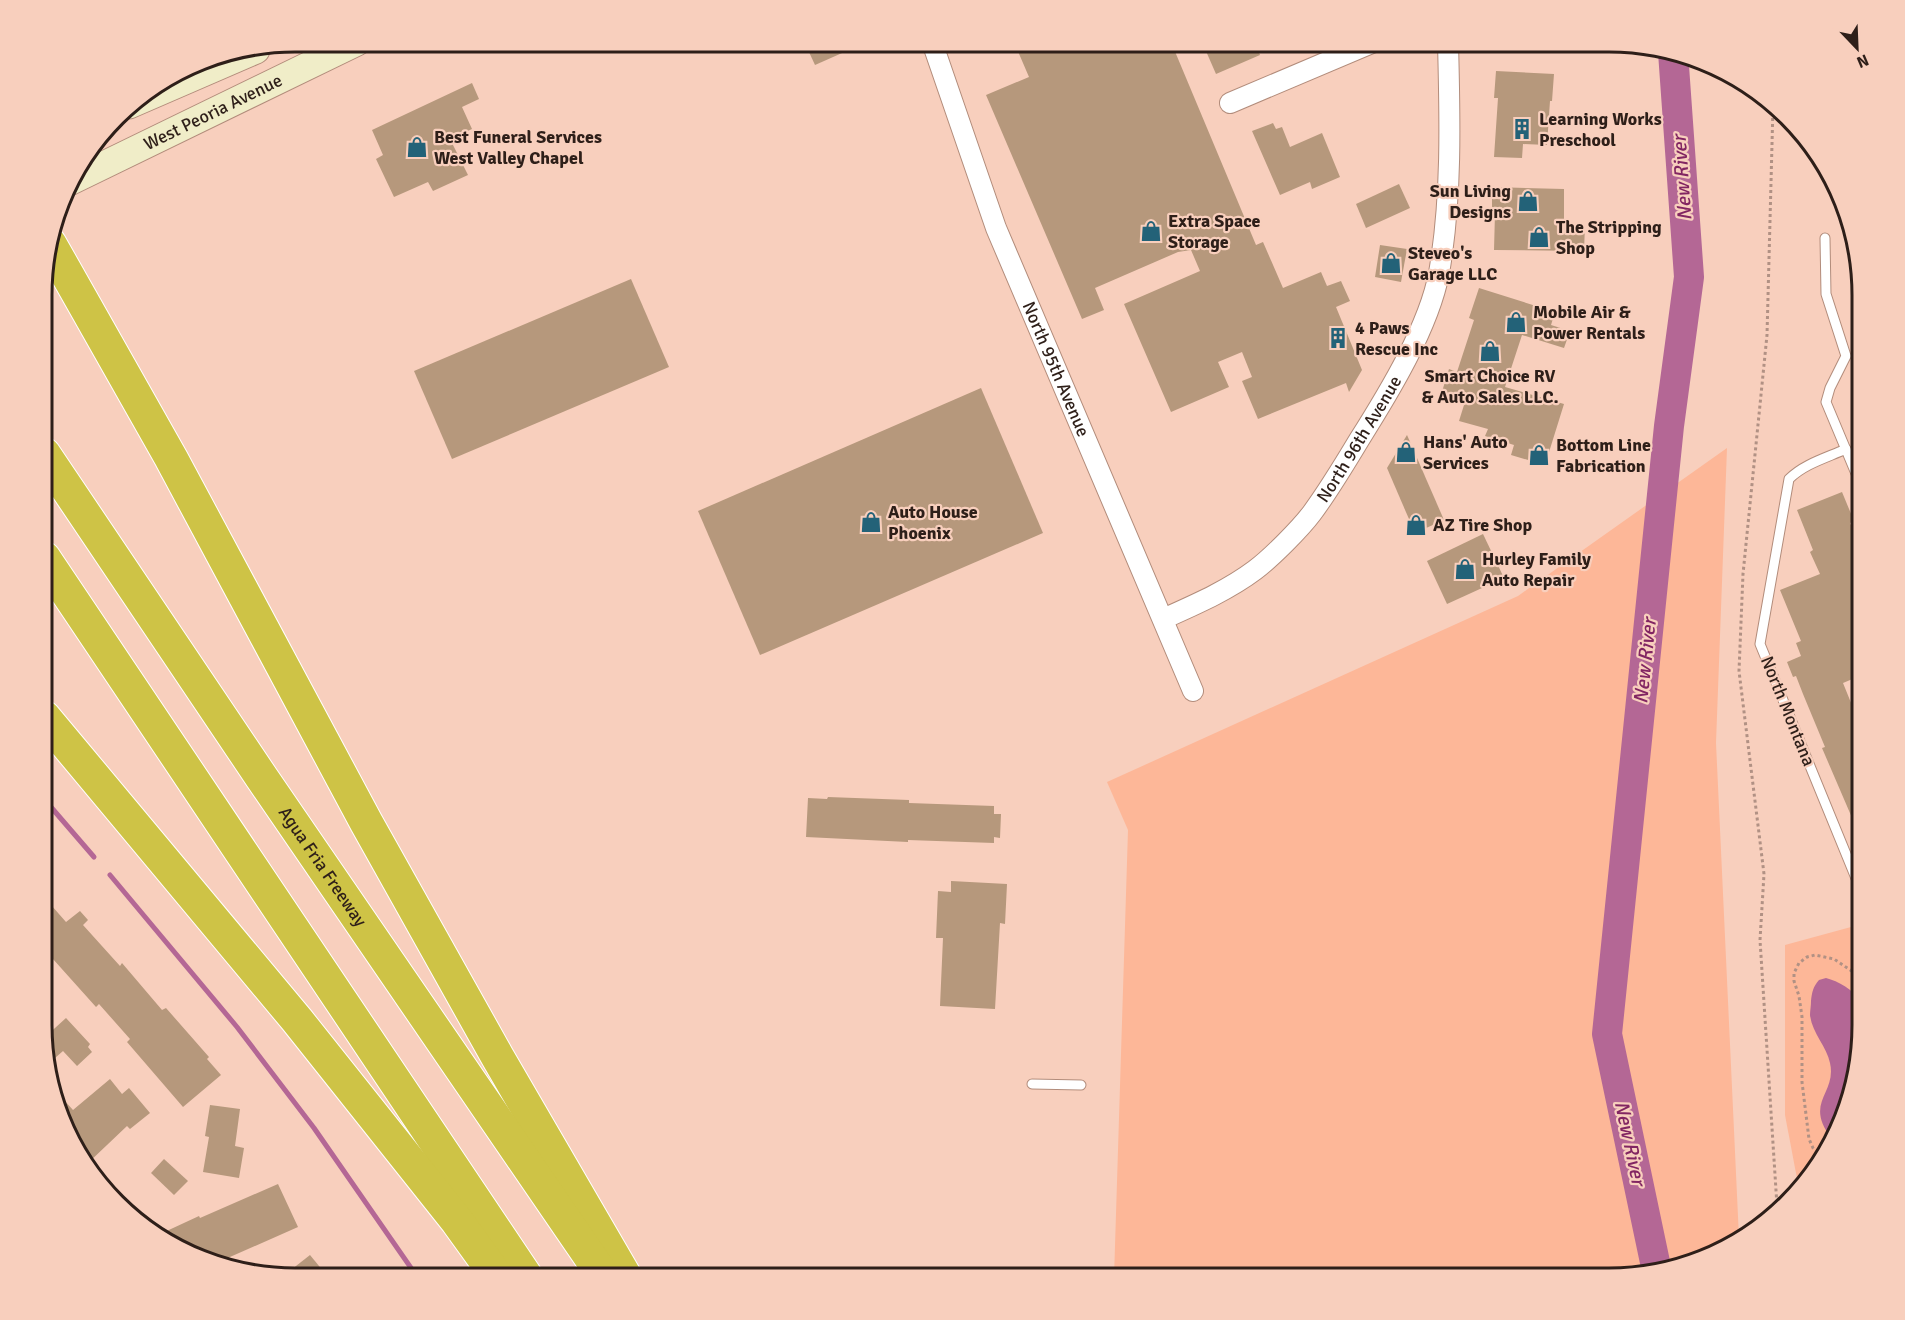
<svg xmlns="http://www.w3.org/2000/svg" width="1905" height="1320" font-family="Signika,sans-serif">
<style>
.green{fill:#fdb798}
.water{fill:#b46795}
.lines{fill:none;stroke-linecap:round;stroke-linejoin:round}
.stream{stroke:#b46795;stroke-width:5}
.river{stroke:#b46795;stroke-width:30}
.building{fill:#b6987c}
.lane-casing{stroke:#b28c7b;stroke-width:11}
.street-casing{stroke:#b28c7b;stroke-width:22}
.secondary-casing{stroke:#b28c7b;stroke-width:29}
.highway-casing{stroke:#fff;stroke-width:35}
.path{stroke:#b19184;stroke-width:3;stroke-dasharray:3 3;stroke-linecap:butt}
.lane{stroke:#fff;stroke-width:9}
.street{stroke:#fff;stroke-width:20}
.secondary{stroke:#f0edc8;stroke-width:27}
.highway{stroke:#cec346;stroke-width:33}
.labels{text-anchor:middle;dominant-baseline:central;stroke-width:4.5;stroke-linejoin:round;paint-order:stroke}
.street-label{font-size:18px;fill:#2e1f19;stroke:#f8cfbd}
.poi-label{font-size:18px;font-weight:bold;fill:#2e1f19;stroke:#f8cfbd;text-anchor:start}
.water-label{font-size:20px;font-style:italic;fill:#822562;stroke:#f8cfbd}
.rim{fill:none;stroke:#2e1f19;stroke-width:3}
</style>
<rect width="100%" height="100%" fill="#f8cfbd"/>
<g class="green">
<path d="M1727,448L1716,743L1739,1238L1722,1252L1610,1278H1114L1128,830L1107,782L1518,596Z"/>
<path d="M1862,924V1041L1849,1106L1811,1179L1799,1189L1785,1115V945Z"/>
</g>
<path class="water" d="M1826,978C1838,981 1854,990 1860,1001C1868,1014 1855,1090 1849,1106C1846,1117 1838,1128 1832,1139C1803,1102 1837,1094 1830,1063C1827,1047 1812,1033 1810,1015C1810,1011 1811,1006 1811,1001C1812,992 1813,987 1819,980Z"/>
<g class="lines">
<g class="stream">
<path d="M44,799L94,857"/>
<path d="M110,875L237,1027L314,1128L418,1278"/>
</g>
<path class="river" d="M1656,1267L1607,1034L1669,426L1689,277L1673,52"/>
</g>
<g class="building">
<path d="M831,42H867L815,65L809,52Z"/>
<path d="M1014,42H1171L1256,245L1263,242L1283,288L1321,272L1327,286L1341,281L1350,301L1336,307L1362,370L1349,392L1346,383L1258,419L1242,381L1252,377L1242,352L1218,362L1229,387L1171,412L1124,304L1200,271L1191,250L1178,252L1095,288L1104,310L1082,319L986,95L1029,77Z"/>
<path d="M1202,42H1255L1260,55L1216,74Z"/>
<path d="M1496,71L1554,74L1552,101H1550L1547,145L1523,144L1522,158L1494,157L1498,98H1494Z"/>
<path d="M472,83L479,99L462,107L472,129L450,139L468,175L433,191L428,182L394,197L376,159L383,155L372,130Z"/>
<path d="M1273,123L1276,129L1282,127L1290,147L1322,133L1340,177L1312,189L1310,182L1280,195L1252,131Z"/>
<path d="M1399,184L1410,208L1366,228L1356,204Z"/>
<path d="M1492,187L1564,189V225H1585L1584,251L1494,250L1495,213H1492Z"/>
<path d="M1380,245L1407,249L1401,282L1375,277Z"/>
<path d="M631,279L669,367L452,459L414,371Z"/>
<path d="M1479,288L1555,312L1551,325L1570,331L1564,348L1522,335L1505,387L1564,404L1545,465L1511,455L1514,445L1485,436L1488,429L1459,421L1464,405L1440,398L1449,369L1457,372L1474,320L1469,318Z"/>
<path d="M981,388L1043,533L760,655L698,511Z"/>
<path d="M1407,435L1444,520L1415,533L1387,468Z"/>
<path d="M1842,492L1854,521L1850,523L1862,551V675L1843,683L1862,730V841L1822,748L1825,747L1803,694L1796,676L1793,677L1787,662L1801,656L1796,643L1801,641L1780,590L1820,574L1810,552L1813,550L1797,510Z"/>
<path d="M1483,534L1504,578L1447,604L1427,561Z"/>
<path d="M828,797L909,800V803L994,806V814H1001L1000,838L994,837V843L908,840V842L806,837L808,798L827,799Z"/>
<path d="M951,881L1007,884L1005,924L1000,923L995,1009L940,1006L943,938H936L938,891L951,892Z"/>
<path d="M44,897L66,922L80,911L88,920L83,925L120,966L122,963L162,1010L166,1008L209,1057L207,1059L221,1075L183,1107L127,1042L130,1039L99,1004L96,1007L44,949Z"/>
<path d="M66,1018L90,1044L88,1047L92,1052L77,1066L63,1051L47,1065L44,1057V1038Z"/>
<path d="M110,1079L122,1094L129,1088L150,1113L130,1129L127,1126L87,1164L76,1151L55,1090L73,1110Z"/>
<path d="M210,1105L240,1109L235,1146L244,1148L239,1178L203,1172L209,1137L205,1136Z"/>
<path d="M164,1159L188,1181L174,1195L151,1173Z"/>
<path d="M278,1184L298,1227L214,1264L158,1235L199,1216L200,1218Z"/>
<path d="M310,1255L328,1277H282Z"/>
</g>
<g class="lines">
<defs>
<g id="lane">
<path d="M1825,238L1826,294L1846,356L1830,388L1826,402L1862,488"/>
<path d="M1846,449C1826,458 1804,464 1789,479L1760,644L1862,893"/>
<path d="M1032,1084L1081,1085"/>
</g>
<g id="street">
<path id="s1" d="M932,42L996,228L1193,691"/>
<path d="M1230,103L1374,42"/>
<path id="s2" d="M1163,619C1194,605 1227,591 1255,570C1271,558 1300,529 1312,513C1329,490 1344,465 1359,440C1388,394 1429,327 1439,273C1452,198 1450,119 1448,42"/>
</g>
<g id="secondary">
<path d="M129,105L256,50"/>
<path id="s3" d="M69,182L357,42"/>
</g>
<g id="highway">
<path d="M50,244L171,458L366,822L497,1056L626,1278"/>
<path id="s4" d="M44,454L262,778L600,1271"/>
<path d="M44,558L527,1278"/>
<path d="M44,717L297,1020L457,1221L498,1278"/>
</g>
</defs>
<use href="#lane" class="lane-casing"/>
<use href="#street" class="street-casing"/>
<use href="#secondary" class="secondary-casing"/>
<use href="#highway" class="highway-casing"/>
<g class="path">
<path d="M1773,106L1767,335L1743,574L1739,671L1764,874L1760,940L1777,1206"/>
<path d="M1822,1157L1813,1148L1809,1139L1802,1082V1017L1799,996L1794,981V973L1799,963L1807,957L1815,955L1834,959L1862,978"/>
</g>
<use href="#lane" class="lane"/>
<use href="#street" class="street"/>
<use href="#secondary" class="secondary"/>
<use href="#highway" class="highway"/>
</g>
<defs>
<symbol id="building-bare" viewBox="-9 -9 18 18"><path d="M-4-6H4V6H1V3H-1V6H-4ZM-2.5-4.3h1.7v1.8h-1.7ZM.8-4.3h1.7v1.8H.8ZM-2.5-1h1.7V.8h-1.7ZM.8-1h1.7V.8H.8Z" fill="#236278" stroke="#f8cfbd" stroke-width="2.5" paint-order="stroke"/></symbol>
<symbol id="shop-bare" viewBox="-9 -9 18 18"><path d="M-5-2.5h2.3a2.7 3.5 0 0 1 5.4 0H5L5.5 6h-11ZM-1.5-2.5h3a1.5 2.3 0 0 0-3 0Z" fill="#236278" stroke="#f8cfbd" stroke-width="2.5" paint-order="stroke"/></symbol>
</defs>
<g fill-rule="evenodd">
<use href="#building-bare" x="1507" y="114" width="30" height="30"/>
<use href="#shop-bare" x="402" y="132" width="30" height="30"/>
<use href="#shop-bare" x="1513" y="186" width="30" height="30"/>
<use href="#shop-bare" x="1136" y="216" width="30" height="30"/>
<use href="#shop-bare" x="1524" y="222" width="30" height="30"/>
<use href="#shop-bare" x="1376" y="248" width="30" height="30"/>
<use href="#shop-bare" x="1501" y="307" width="30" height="30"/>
<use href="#building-bare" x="1323" y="323" width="30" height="30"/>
<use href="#shop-bare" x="1475" y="336" width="30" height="30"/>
<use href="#shop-bare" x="1391" y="437" width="30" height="30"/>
<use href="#shop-bare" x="1524" y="440" width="30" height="30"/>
<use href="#shop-bare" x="856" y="507" width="30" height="30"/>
<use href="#shop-bare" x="1401" y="510" width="30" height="30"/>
<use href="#shop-bare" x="1450" y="554" width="30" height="30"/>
</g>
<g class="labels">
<g class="street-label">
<text stroke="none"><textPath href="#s3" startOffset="160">West Peoria Avenue</textPath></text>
<text stroke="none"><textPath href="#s1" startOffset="350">North 95th Avenue</textPath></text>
<text stroke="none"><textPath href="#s2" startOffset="273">North 96th Avenue</textPath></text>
<text transform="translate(1788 711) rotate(68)">North Montana</text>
<text stroke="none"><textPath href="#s4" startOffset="498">Agua Fria Freeway</textPath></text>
</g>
<g class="poi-label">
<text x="1539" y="119">Learning Works<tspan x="1539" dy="21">Preschool</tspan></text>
<text x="434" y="137">Best Funeral Services<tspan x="434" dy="21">West Valley Chapel</tspan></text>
<text x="1511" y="191" text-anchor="end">Sun Living<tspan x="1511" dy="21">Designs</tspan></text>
<text x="1168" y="221">Extra Space<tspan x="1168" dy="21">Storage</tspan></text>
<text x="1556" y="227">The Stripping<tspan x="1556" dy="21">Shop</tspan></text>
<text x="1408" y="253">Steveo's<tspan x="1408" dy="21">Garage LLC</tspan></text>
<text x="1533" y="312">Mobile Air &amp;<tspan x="1533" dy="21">Power Rentals</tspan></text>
<text x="1355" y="328">4 Paws<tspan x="1355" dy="21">Rescue Inc</tspan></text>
<text x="1490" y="376" text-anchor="middle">Smart Choice RV<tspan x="1490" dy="21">&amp; Auto Sales LLC.</tspan></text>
<text x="1423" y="442">Hans' Auto<tspan x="1423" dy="21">Services</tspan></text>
<text x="1556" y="445">Bottom Line<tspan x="1556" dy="21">Fabrication</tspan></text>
<text x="888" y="512">Auto House<tspan x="888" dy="21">Phoenix</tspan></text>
<text x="1433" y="525">AZ Tire Shop</text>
<text x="1482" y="559">Hurley Family<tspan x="1482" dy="21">Auto Repair</tspan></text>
</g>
<g class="water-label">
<text transform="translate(1682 178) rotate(-94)">New River</text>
<text transform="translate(1645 661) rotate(-84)">New River</text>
<text transform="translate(1630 1143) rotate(78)">New River</text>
</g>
</g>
<path d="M0 0H1905V1320H0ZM295 52H1609A243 243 0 0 1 1852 295V1025A243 243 0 0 1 1609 1268H295A243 243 0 0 1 52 1025V295A243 243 0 0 1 295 52Z" fill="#f8cfbd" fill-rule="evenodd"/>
<path class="rim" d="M295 52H1609A243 243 0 0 1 1852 295V1025A243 243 0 0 1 1609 1268H295A243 243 0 0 1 52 1025V295A243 243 0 0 1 295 52Z"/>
<g transform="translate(1857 48) rotate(157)" stroke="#f8cfbd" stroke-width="4.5" paint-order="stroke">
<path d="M0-4.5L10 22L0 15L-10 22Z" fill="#2e1f19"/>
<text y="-9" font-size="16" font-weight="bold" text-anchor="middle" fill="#2e1f19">N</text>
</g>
</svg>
